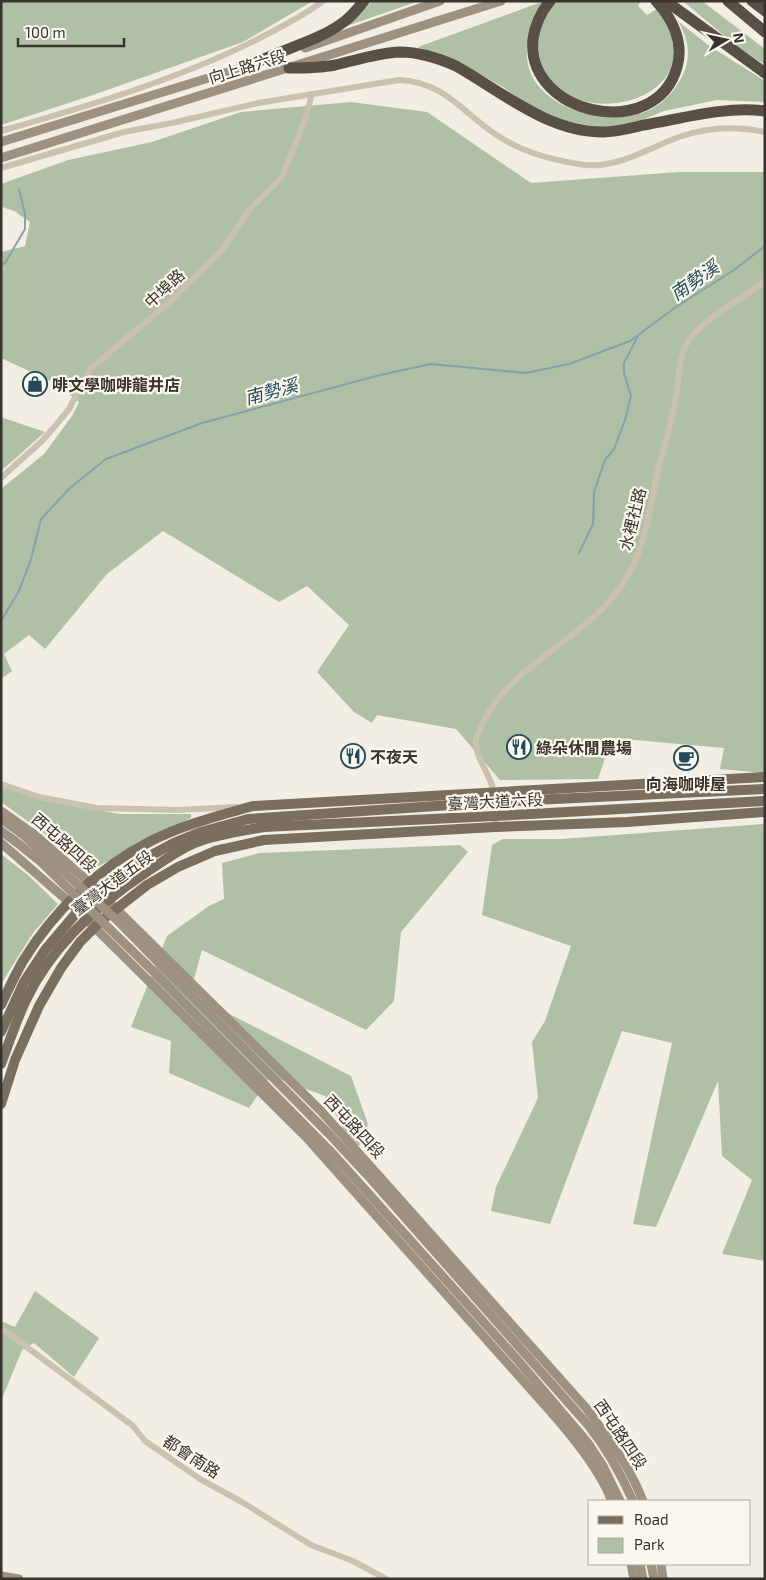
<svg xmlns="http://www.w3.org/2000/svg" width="766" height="1580" font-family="'Exo 2','Noto Sans TC',sans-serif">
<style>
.green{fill:#b0c0a4}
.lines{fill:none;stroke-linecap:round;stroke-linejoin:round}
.stream{stroke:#84a2ad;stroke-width:2}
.street{stroke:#cac1af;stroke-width:6}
.secondary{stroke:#9d9181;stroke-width:9}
.primary{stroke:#7a6e5f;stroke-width:10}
.highway{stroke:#595045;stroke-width:11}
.secondary-bridge{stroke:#9d9181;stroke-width:9}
.labels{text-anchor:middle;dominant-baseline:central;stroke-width:4.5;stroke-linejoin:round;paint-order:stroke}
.street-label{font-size:16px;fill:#39332d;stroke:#faf7ef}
.poi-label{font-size:16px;font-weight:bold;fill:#39332d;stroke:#faf7ef;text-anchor:start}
.water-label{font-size:18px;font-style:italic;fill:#254958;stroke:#faf7ef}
</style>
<rect width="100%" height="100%" fill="#f2eee3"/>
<g class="green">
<path d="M1,1H313L243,42L93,95L1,125Z"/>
<path d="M372,1H419L347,26Z"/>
<path d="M544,1C538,16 528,32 527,48C522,105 601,128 645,112C659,107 671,95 679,82C692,61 690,42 678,21L708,45L765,81V102L717,100L664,111L632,124L601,128L563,120L526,104L503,87L467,67L418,47Z"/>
<path d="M555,1H641L638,6L647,15L657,9C730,109 541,143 538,46C537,32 544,10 555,1Z"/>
<path d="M683,1H702L765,49V65L735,45Z"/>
<path d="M351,102L427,112L531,183L679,172H765V773L720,769L724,748L612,738L598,779L500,780L456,729L377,715L372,723L354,712L317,672L349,625L307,586L279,602L163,531L107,574L45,649L29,635L4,654L12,671L1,679V489L44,454L72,416L79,402L55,383L1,358V252L25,246L30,222L14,211L2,207L1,184L68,160L152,142L241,112Z"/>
<path d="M1,417L45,432L1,471Z"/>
<path d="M1,787L49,802L120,814H191V818L91,870L40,830L1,802Z"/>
<path d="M765,824V1261L722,1254L752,1180L722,1156L718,1081L656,1227L633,1224L672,1043L622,1031L550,1224L491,1211L496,1187L538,1098L532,1042L545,1021L571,946L482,915L492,845L503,839H561Z"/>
<path d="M460,845L468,852L401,932L394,1001L366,1030L202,950L190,994L351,1076L368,1124L363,1142L351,1152L340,1122L325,1096L271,1076L249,1108L169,1073L171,1041L131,1027L167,936L209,906L224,899L222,863L260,853Z"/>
<path d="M1,854L29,876L58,904L33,933L1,984Z"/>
<path d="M35,1291L99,1338L74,1377L34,1343L22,1350L1,1401V1321L15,1327Z"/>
</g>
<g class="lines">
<g class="stream">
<path d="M1,121V122"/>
<path d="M1,265L5,263L25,229V214L19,189"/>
<path d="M579,553L593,524L594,492L605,460L614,449L625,420L631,396L624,373V363L638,336"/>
<path d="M1,621L19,591L31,559L41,519L70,488L106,459L202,423L380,375L431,364L526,373L569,364L630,341L676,307L734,270L765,246"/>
</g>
<g class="street">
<path d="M1,131C89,106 179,79 260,38C281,27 303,16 323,1"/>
<path d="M1,168L124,132L172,123L258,103L399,80C448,82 465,117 503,139C524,152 553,160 578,164C614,171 646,149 679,137C707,127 736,126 765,132"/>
<path d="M1,478L42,441L56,425L69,409L90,369L171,301L222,250L249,210L282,177L305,120L312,94"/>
<path d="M1,784L39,797L97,808L176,810L237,807"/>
<path d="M495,827C495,815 496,801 493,789C490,775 480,764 477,750C476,746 475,740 477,736C502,667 580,644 620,588C645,554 649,510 658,470C664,446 672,422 676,397C680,377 677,355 690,339C710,314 740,300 765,281"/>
<path d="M1,1328L133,1426L145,1441L200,1479L242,1502L311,1545L353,1561L386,1579"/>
</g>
<g class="secondary">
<path d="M305,48L440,1"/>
<path d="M1,142L257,63"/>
<path d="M1,158L501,1"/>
<path d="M1,811L35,835L90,883L321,1111L587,1409C608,1438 630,1467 643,1501"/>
<path d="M1,819L21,833"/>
<path d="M1,831L15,841"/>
<path d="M1,843L69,902L306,1137L558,1420C579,1445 599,1470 612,1501"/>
<path d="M164,968L328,1133L370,1178L588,1425C607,1449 621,1474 633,1501"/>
<path d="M157,975L334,1155L515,1357L588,1443L603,1466L620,1501"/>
<path d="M631,1564L634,1579"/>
<path d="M640,1564L643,1579"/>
<path d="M651,1564L654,1579"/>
<path d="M661,1564L663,1579"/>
<path d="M1,1576L19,1579"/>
</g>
<g class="primary">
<path d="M1,1005C8,990 15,975 23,961C53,912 98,868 149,842C182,825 218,816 253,806L765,777"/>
<path d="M1,1032L24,982L45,950L78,911L98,892L131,866L174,843L201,832L248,819L494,802L765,789"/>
<path d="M1,1064C9,1043 16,1021 26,1000C52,945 98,904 148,871C163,862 180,848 197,842C218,834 242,831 264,827L495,816L765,801"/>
<path d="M1,1104L15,1060L39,1006L61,968L80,942L102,920L147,885L178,867L215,851L264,840L495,827L627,822L765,812"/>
</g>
<g class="highway">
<path d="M550,1C541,12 535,25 533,39C525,115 656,143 677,67C684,43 673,19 656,1"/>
<path d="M666,1L765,73"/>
<path d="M728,1L765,32"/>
<path d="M752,1L765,11"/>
<path d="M251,65C281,49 318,42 345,21C352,16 358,8 364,1"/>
<path d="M289,68C305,68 320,68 335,65C357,60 378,53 400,52C420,52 438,58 456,66C502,92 548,132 603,132C617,132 631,128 644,125C684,118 725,106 765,111"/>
</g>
<g class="secondary-bridge">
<path d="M21,833L119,922L164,968"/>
<path d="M15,841L41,862L157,975"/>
</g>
</g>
<defs>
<symbol id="shop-ring" viewBox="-11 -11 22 22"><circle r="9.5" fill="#faf7ef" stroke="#254958" stroke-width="1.5"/><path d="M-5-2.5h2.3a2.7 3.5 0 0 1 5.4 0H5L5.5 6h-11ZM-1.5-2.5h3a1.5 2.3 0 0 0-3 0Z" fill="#254958"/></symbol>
<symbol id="restaurant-ring" viewBox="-11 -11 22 22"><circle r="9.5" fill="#faf7ef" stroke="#254958" stroke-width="1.5"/><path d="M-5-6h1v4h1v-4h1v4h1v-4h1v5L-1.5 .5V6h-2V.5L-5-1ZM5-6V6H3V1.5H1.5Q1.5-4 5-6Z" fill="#254958"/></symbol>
<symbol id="cafe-ring" viewBox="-11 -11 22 22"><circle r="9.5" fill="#faf7ef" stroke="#254958" stroke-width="1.5"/><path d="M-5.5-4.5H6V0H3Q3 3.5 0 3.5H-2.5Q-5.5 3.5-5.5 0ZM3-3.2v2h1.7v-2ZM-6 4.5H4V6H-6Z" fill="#254958"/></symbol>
</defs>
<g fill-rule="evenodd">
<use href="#shop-ring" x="21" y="370" width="28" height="28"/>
<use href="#restaurant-ring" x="505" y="733" width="28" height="28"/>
<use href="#restaurant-ring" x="339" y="742" width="28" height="28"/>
<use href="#cafe-ring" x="672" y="744" width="28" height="28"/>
</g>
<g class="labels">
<g class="street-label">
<text transform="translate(247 66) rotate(-17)">向上路六段</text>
<text transform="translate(164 288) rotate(-43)">中埠路</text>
<text transform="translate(632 519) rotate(-76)">水裡社路</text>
<text transform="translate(495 801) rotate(-3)">臺灣大道六段</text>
<text transform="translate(65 842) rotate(41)">西屯路四段</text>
<text transform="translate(112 882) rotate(-37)">臺灣大道五段</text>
<text transform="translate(355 1126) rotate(47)">西屯路四段</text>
<text transform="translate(621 1434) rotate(56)">西屯路四段</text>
<text transform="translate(192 1456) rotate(33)">都會南路</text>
</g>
<g class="poi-label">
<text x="52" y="384">啡文學咖啡龍井店</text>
<text x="536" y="747">綠朵休閒農場</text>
<text x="370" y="756">不夜天</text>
<text x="686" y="783" text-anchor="middle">向海咖啡屋</text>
</g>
<g class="water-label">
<text transform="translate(694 280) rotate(-35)">南勢溪</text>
<text transform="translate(271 391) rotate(-15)">南勢溪</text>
</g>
</g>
<rect width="766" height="1580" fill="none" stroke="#39332d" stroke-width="5"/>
<rect x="588" y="1500" width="162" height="65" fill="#faf7ef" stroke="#ada9a1"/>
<rect x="598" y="1516" width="25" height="8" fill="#7a6e5f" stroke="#ada9a1"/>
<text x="634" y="1525" font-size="15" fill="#39332d">Road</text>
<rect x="598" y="1538" width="25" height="15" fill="#b0c0a4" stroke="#ada9a1"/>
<text x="634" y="1550" font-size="15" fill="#39332d">Park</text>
<g transform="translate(726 40) rotate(81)" stroke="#faf7ef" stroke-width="4" paint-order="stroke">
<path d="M0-4L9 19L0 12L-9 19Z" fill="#39332d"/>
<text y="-8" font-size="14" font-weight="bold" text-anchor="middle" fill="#39332d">N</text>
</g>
<path d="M18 38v8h106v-8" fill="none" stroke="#39332d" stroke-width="2.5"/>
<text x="25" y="38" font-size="15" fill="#39332d" stroke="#faf7ef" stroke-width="4" paint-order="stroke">100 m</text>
</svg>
